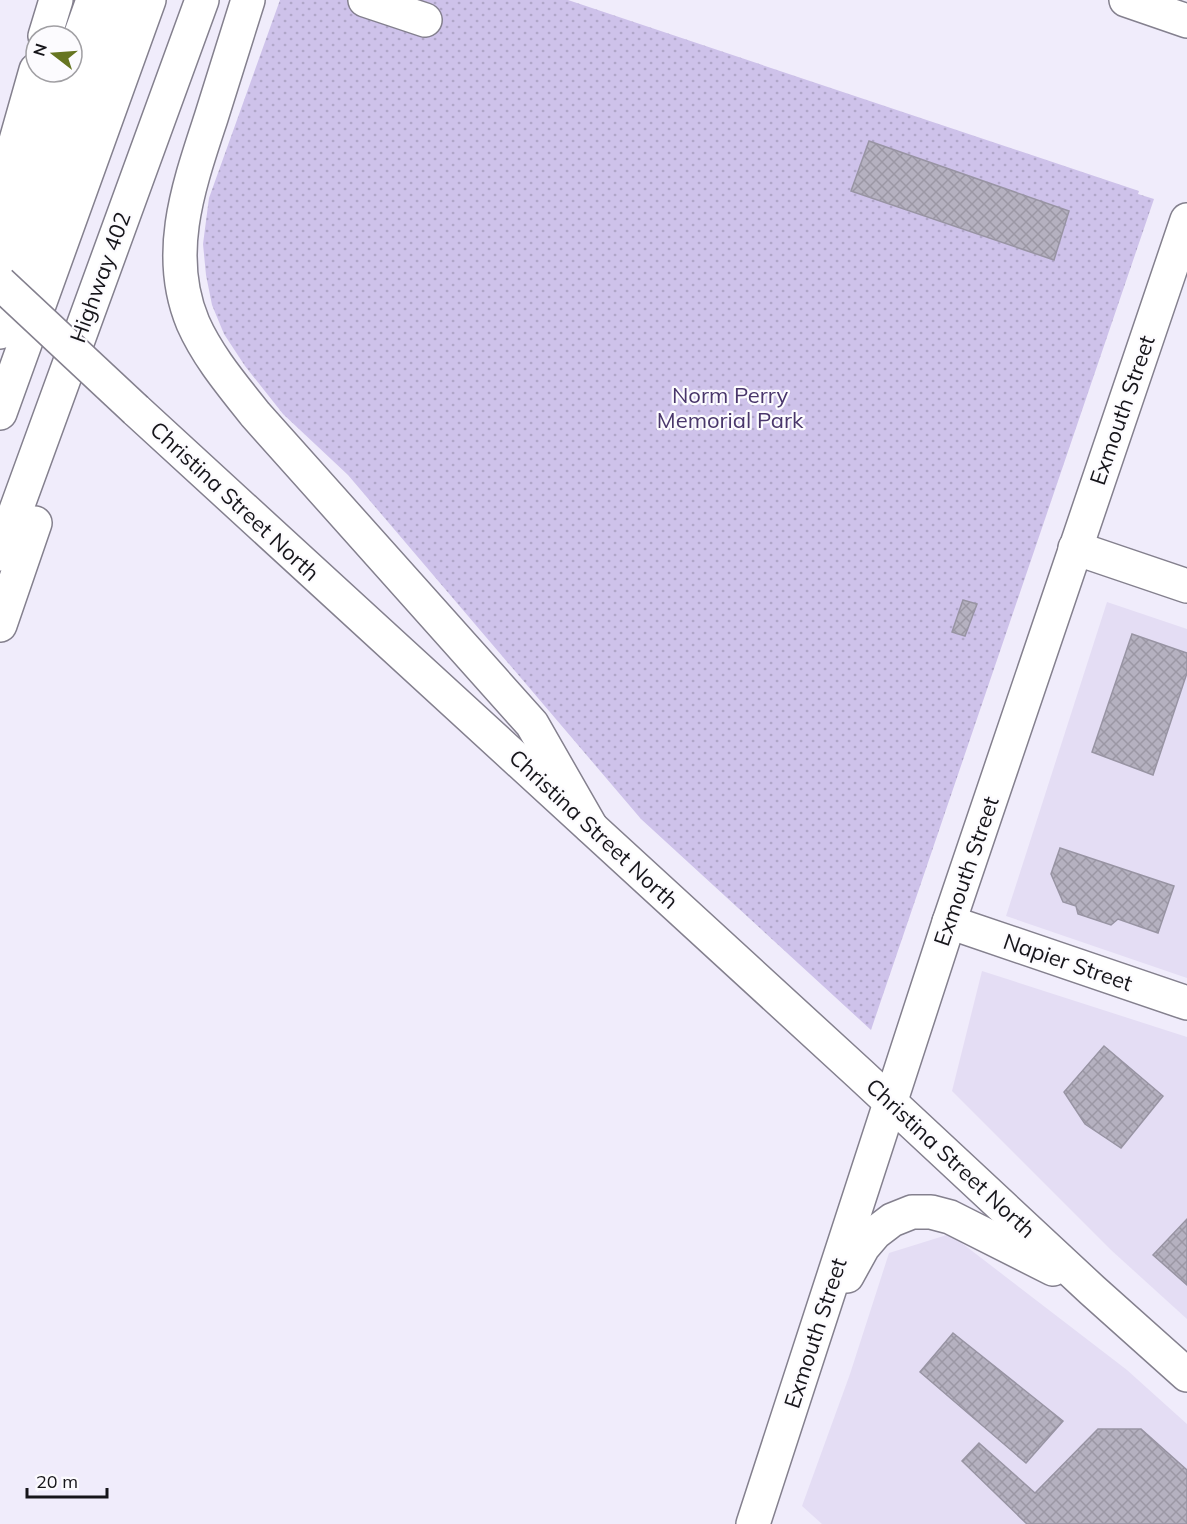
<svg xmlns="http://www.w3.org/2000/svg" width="1187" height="1524" font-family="Mulish,sans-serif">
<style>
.built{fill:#e4ddf4}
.park{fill:url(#park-dots)}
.building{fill:url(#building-cross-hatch);stroke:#9894a3;stroke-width:1.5}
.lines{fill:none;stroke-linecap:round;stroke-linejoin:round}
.minor-casing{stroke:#84808e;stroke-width:36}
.major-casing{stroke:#84808e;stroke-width:36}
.highway-casing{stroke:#84808e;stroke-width:36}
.minor{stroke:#fff;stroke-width:33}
.major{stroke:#fff;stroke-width:33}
.highway{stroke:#fff;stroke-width:33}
.major-bridge-casing{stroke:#84808e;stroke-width:36;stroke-linecap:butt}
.major-bridge{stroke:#fff;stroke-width:33}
.labels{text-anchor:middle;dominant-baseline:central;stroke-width:4.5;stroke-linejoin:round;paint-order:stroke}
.street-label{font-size:22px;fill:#16151a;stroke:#fcfbfe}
.park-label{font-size:22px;fill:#49366b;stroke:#fcfbfe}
</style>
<defs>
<pattern id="park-dots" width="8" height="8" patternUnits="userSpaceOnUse" patternTransform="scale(1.5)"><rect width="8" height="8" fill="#cec2ea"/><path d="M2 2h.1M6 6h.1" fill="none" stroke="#b0a6c8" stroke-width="1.8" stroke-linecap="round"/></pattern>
<pattern id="building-cross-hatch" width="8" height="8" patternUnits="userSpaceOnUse" patternTransform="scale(1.5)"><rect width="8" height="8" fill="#b5b1c0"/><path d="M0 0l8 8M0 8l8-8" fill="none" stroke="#9b97a4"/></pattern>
</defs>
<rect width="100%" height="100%" fill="#f0ecfb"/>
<g class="built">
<path d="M1107,602L1187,629V978L1006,916Z"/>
<path d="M982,971L1187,1037V1319L1111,1250L952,1091Z"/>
<path d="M950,1234L1127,1370L1187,1424V1524H822L802,1506L850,1374L889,1253Z"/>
</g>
<path class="park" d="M280,0H568L1139,191L1138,194L1154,199L871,1030L641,819L348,475L283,414L245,366L224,334L212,305L206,275L203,244L209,198Z"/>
<g class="building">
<path d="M869,141L1069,211L1054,260L851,191Z"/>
<path d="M963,600L977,604L965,636L952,632Z"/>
<path d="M1132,634L1187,653V673L1153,775L1092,752Z"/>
<path d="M1060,848L1174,886L1158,933L1118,919L1111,925L1078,914L1076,906L1063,902L1051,874Z"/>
<path d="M1104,1046L1163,1096L1121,1148L1085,1124L1064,1092Z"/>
<path d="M1187,1219V1285L1153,1255Z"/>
<path d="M953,1333L1063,1421L1026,1463L920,1372Z"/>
<path d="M1098,1429H1141L1187,1470V1524H1027L962,1461L979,1443L1035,1493Z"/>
</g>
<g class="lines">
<defs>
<g id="minor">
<path d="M365,0L425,20"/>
<path d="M1126,0L1187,21"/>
<path d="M1075,548L1187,586"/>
<path d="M949,922L1187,1003"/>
</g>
<g id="major">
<path d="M136,410L860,1074L1092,1290L1187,1375"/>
<path d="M847,1276L863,1247L875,1233L892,1220L912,1212H931L950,1217L1053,1269"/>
<path d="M753,1524L949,922L1187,220"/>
</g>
<g id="highway">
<path d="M248,0C236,39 223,79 211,118C189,185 164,254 193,323C208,357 233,386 255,414L532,724L591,827"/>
<path d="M45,36L56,0"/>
<path d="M72,59L93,0"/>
<path d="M0,197L36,70"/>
<path d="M0,254L12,225L67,72"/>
<path d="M0,332L120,0"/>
<path d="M0,413L149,0"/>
<path d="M0,554L202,0"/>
<path d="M0,625L35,523"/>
</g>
</defs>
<use href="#minor" class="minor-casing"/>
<use href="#major" class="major-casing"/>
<use href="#highway" class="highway-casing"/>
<use href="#minor" class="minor"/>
<use href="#major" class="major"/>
<use href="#highway" class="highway"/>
<defs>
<path id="major-bridge" d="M0,283L136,410"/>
</defs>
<use href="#major-bridge" class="major-bridge-casing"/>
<use href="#major-bridge" class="major-bridge"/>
</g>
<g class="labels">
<g class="street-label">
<text transform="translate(100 277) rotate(-70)">Highway 402</text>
<text transform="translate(1122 410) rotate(-71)">Exmouth Street</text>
<text transform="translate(235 501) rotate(43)">Christina Street North</text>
<text transform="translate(594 829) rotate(43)">Christina Street North</text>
<text transform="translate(966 871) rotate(-71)">Exmouth Street</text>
<text transform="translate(1068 962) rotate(19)">Napier Street</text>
<text transform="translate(951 1158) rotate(43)">Christina Street North</text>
<text transform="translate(815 1333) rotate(-72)">Exmouth Street</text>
</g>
<g class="park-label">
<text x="730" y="395">Norm Perry<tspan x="730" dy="25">Memorial Park</tspan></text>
</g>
</g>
<g transform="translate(54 54) rotate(287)"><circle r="28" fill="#fcfbfe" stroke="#a09fa3" stroke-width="1.5"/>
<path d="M0-4.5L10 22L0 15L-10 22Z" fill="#667521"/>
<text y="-9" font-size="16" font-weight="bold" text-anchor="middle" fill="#16151a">N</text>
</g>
<path d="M27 1488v9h80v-9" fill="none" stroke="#16151a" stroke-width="3"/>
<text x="36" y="1488" font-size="18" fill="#16151a" stroke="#fcfbfe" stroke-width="4.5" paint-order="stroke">20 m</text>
</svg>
